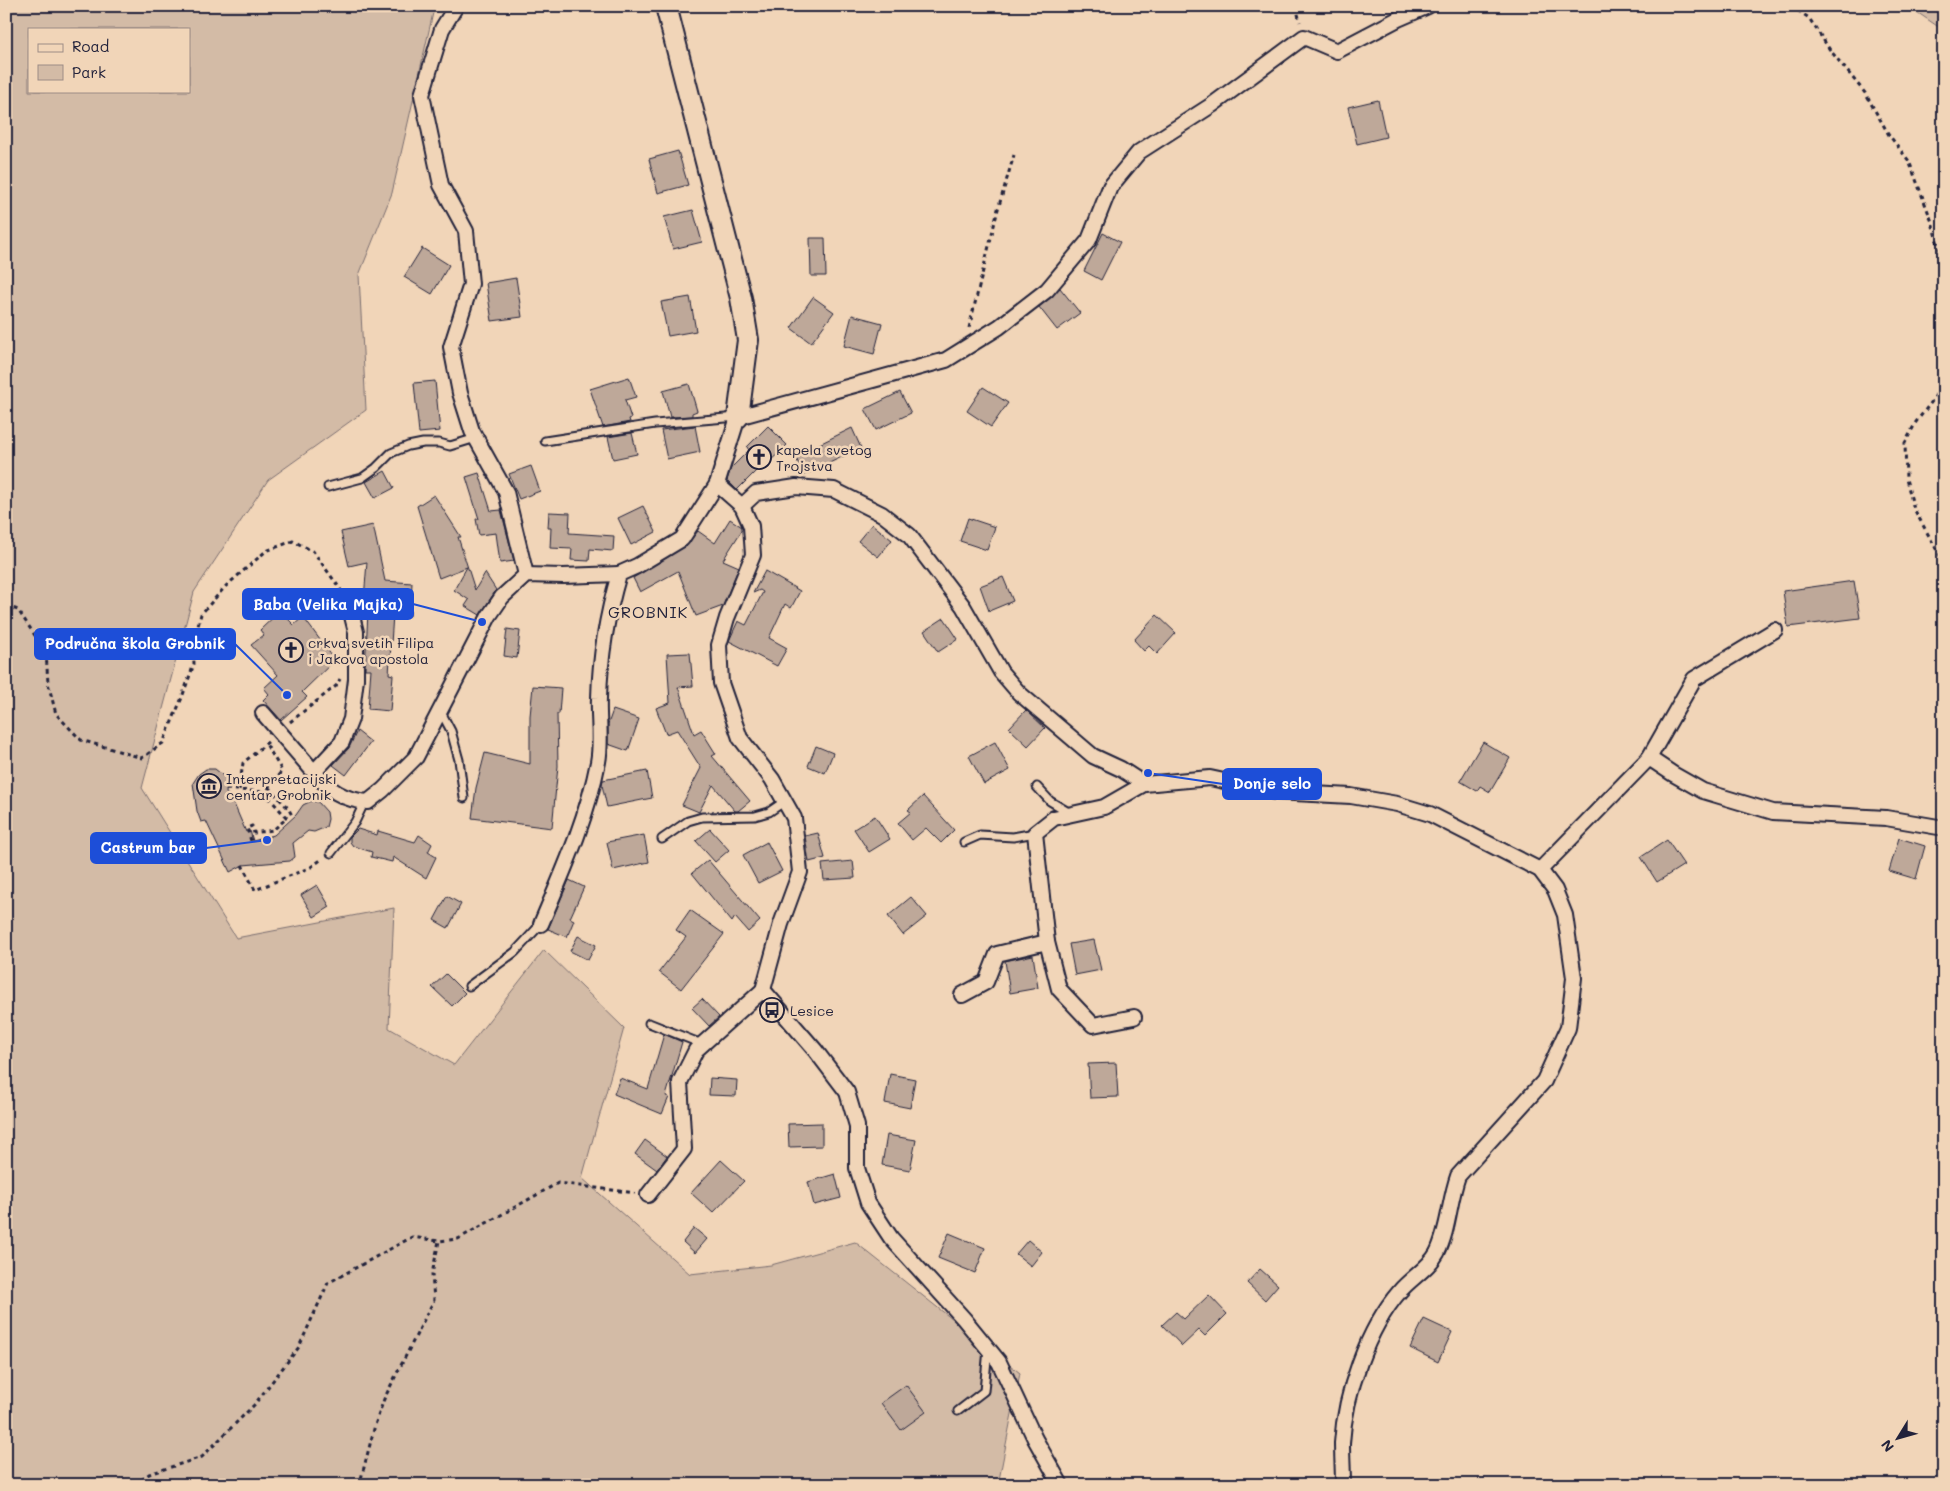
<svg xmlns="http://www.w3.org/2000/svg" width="1950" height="1491" font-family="Mali,sans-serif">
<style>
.green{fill:#d3bba6;stroke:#7a6e70;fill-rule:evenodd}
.building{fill:#bea899;stroke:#22223b}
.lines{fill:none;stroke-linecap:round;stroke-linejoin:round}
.lane-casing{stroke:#22223b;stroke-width:11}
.street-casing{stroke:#22223b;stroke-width:18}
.secondary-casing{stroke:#22223b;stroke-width:24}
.path{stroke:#22223b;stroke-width:3;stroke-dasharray:4 4;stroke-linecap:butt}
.lane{stroke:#f1d5b8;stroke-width:7}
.street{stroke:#f1d5b8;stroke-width:14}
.secondary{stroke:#f1d5b8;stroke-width:20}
.labels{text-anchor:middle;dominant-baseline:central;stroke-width:5;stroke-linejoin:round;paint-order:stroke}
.poi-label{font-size:14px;fill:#22223b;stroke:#f1d5b8;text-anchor:start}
.quarter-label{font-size:16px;letter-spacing:1px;fill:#22223b;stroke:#f1d5b8}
.leader{fill:none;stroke:#1d4ed8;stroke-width:2}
.callout-dot{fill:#1d4ed8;stroke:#f1d5b8;stroke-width:2}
.callout{fill:#1d4ed8;stroke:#1d4ed8;stroke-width:2}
.callout-label{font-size:15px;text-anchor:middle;font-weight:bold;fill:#fff}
</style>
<rect width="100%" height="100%" fill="#f1d5b8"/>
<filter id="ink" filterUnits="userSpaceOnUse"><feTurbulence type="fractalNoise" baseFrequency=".02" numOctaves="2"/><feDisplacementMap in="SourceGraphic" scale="10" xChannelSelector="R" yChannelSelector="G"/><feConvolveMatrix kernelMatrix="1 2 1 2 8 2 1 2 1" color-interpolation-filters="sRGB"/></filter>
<g filter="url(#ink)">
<g class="green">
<path d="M6,6H431L433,13L392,193L359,275L366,410L268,480L194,592L142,788L236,938L394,908L389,1028L454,1065L544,950L624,1028L582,1178L690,1274L771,1265L855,1242L1020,1373L998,1485H6ZM29,29H189V91H29Z"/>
<path d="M1908,6H1944V31L1943,30Z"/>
</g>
<g class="building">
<path d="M1378,100L1386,137L1357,144L1348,107Z"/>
<path d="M678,151L688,185L658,193L649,159Z"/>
<path d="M693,210L702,242L673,249L664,217Z"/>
<path d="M1103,233L1120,242L1101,280L1084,271Z"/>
<path d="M810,238H825L826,276H811Z"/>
<path d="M422,248L449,265L432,294L404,277Z"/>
<path d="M516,278L522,317L492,321L486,283Z"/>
<path d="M1060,288L1080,313L1057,330L1039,307Z"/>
<path d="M690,297L696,331L668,336L661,302Z"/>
<path d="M813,297L834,312L811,343L791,328Z"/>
<path d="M852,315L882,323L874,354L844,346Z"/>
<path d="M629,377L636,397L625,400L631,418L629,419L630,422L603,427L590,389Z"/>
<path d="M435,381L440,431L419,433L414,383Z"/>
<path d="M689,384L697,411L692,413V416L670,417L663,391Z"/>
<path d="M983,387L1008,403L991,427L967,411Z"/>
<path d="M900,392L911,413L876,430L865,409Z"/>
<path d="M695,426L700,452L667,459L661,430Z"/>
<path d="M768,426L787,445L765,466L763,464L737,490L727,480L731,468L749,450L747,447Z"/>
<path d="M852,428L861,448L804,475L795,456Z"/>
<path d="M632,433L637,454L613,459L608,437Z"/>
<path d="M531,466L540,491L519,499L509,474Z"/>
<path d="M385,471L394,488L375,498L366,482Z"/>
<path d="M479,473L491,511L501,510L514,561L500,563L496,533L479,535L476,519H479L466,477Z"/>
<path d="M434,495L461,537H458L475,590L485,573L496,590L480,615L465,606L469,600L454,590L467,567L439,578L417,506Z"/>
<path d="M643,506L656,532L631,545L618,518Z"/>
<path d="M549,512L570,513L569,533L614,536L613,551L590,549L589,561L571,560L572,549L550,548L551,528H548Z"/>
<path d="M968,518L995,527L987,550L960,541Z"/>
<path d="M730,519L742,527V530L723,560L739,567L723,606L696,616L678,571L640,592L633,578L686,546L698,531L715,543Z"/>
<path d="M872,524L892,540L878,557L858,541Z"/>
<path d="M373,525L385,581L412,583L410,616L393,614L389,674L393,675L390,711L368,709L371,669H365L368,612H363L367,562L349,566L341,532Z"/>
<path d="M765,571L800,591L791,608L785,604L769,638L787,648L777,666L729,641L738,621L746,625L763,592L760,590L753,593Z"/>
<path d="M1003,577L1013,601L989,611L980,586Z"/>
<path d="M1854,581L1860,618L1788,627L1783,591Z"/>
<path d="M280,611L294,625L303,617L335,660L302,692L307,697L281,720L263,700L269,694L264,688L278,675L251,645L264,635L260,630Z"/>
<path d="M1157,615L1176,633L1157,654L1149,646L1144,651L1134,640Z"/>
<path d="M944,618L958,639L938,652L924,631Z"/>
<path d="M507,629L520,631L517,658L504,656Z"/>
<path d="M690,653L693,686L678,687L694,734L701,730L716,754L712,756L750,801L738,811H735L713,785L699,812L682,805L701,768L677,730L666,734L656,708L670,703L667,654Z"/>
<path d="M533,686L561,688L559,714H557L558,766L552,828L472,818L476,788L485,753L530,764V716Z"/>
<path d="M613,710L639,719L628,751L608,744V724Z"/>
<path d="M1026,710L1045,728L1028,746L1009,728Z"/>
<path d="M357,731L371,742L346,775L333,765L349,748Z"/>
<path d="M995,742L1010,770L984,784L969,756Z"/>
<path d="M1483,742L1510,758L1490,792L1480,786L1477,791L1460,781Z"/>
<path d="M816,746L833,753L825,773L808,766Z"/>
<path d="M206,769H215L220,773L227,780L226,793L231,797L246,832L250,831L253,841L274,835L296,815L303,805L311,801L318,802L327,812L328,819L326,827L314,832L308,831L293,843L295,857L290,861L243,865L230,872L206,821L201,822L197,811L193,783L199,774Z"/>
<path d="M647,771L652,798L607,807L602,785L603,780Z"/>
<path d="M923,796L954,830L941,843L926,828L912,840L898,823L911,812L908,810Z"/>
<path d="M875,816L890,839L869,852L854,829Z"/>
<path d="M358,829L377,835L378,831L415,842L419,835L432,844L428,852L436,857L426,878L393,857L392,862L371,857L372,852L353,846L350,842V837Z"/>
<path d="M710,829L729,850L715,862L696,841Z"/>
<path d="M818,833L825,858L809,862L805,836Z"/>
<path d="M644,835L649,862L613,870L607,842Z"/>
<path d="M1899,838L1925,846L1916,879L1889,871Z"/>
<path d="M1667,840L1684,865L1657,882L1641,857Z"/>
<path d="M767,842L782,871L758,883L743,855Z"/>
<path d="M708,860L760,921L748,932L735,917L732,922L692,873Z"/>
<path d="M853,861L855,878L824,880L822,864Z"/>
<path d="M569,880L584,887L570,918L574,920L567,937L548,929Z"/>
<path d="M317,885L330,907L314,917L301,895Z"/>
<path d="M447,896L461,904L448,928L434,920Z"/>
<path d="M911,897L927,916L903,935L888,916Z"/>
<path d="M690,910L724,934L681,989L659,972L686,937L676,930Z"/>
<path d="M578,936L596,945L588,960L570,951Z"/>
<path d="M1094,940L1101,970L1075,975L1069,944Z"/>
<path d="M1033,955L1038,988L1010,993L1005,961Z"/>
<path d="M446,974L465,993L452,1006L432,987Z"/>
<path d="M702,999L719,1017L709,1026L692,1008Z"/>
<path d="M664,1034L682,1042L666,1096L669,1097L662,1114L614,1094L620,1078L648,1089Z"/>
<path d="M1116,1063L1118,1097L1090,1098L1088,1064Z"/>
<path d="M890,1074L915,1079L910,1108L885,1103Z"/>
<path d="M710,1078L737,1080L736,1096L709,1095Z"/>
<path d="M822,1123V1146L789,1147L788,1124Z"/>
<path d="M887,1135L916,1140L910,1170L882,1165Z"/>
<path d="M645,1140L667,1156L657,1170L635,1154Z"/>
<path d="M721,1160L744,1181L713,1213L691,1193Z"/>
<path d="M835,1174L841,1198L814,1205L808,1182Z"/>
<path d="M694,1228L707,1239L695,1253L683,1242Z"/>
<path d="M949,1233L985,1248L975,1273L938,1258Z"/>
<path d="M1028,1240L1042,1252L1031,1266L1016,1254Z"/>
<path d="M1260,1269L1278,1285L1265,1300L1247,1283Z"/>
<path d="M1209,1295L1227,1314L1205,1336L1199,1330L1182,1346L1162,1325L1176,1312L1184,1319Z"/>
<path d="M1424,1319L1452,1332L1438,1362L1410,1348Z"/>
<path d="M906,1385L926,1412L901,1430L881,1403Z"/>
</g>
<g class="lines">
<defs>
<g id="lane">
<path d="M545,441L655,424L738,417"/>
<path d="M328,487L362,478L376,468L391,453L408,446L423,443H439L450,446L476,438"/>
<path d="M440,710L451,731L459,760L464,798"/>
<path d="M1037,787L1050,801L1070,813"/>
<path d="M662,839L688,821L702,817L755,816L769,812L785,801"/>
<path d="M964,842L980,835L1013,837L1035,833"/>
<path d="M331,853L355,822L365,801"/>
<path d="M469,986L515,952L541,924"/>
<path d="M649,1023L702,1044"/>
<path d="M958,1411L984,1391L988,1349"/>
</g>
<g id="street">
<path d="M456,6L442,29L422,95L441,185L466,231L471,284L451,347L460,393L472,431L506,492L526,575"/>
<path d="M742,506L756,493L796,487L834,490L882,514L909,535L963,606L1001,672L1019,693L1093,756L1121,769L1144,784L1210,778L1275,792L1351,796L1397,804L1430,814L1540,870L1555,890L1565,915L1574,978L1568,1028L1544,1081L1458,1176C1449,1201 1449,1229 1437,1253C1429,1268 1411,1278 1400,1291C1367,1329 1345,1394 1342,1443C1342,1457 1343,1471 1343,1485"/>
<path d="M348,600L356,632V679L351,719L342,742L314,772C329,790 343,800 368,802L383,790L416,757L489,616L502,597L526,575L563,576L619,574"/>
<path d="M263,713L314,772"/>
<path d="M1649,758L1694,679L1775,630"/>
<path d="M1540,870L1649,758L1673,774L1703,791L1773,812L1886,818L1944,828"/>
<path d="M541,924C563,872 587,819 598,762C602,742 598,718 599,698C600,655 607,615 619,574L637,566L682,539L717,484"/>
<path d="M1047,942L1059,989L1093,1025L1134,1017"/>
<path d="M962,995L986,982L997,954L1047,942L1035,833L1054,818L1104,807L1144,784"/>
<path d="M648,1195L684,1149L680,1082L696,1050L763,990"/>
<path d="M1061,1485L1035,1439L999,1362L964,1319L891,1238L868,1203L857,1168V1126L847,1092L815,1050L763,990L781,924L800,872L794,818L772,779L740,738L721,683L719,645L727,618L753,555L751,526L742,506L717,484L738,417L946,360L999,327L1047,290L1089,240L1110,187L1139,152L1212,105L1304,37L1337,51L1398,19L1428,6"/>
</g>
<path id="secondary" d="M666,6L741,298L748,340L738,417"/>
</defs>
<use href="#lane" class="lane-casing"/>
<use href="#street" class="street-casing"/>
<use href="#secondary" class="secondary-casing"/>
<g class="path">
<path d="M1296,6L1300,22"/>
<path d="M1791,6L1809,18L1830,50L1865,93L1889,135L1909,161L1932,222L1944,268"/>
<path d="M969,328L998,209L1014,155"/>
<path d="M1944,380L1933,400L1916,422L1905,443L1906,479L1914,509L1944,563"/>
<path d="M6,606L18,610L46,652L48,683L56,714L81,740L142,758L163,743L181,700L194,664L193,646L201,614L226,586L266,551L293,541L313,551L341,590"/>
<path d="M290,722L336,686L340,679"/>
<path d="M268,787L288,808L293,817"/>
<path d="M226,789L264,792"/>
<path d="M239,790L243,763L269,741"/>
<path d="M251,841L247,828L252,826L254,833L273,830L287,818L264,792L282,771L266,744"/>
<path d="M242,865L255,890L311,867L322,859"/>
<path d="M135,1485L149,1474L202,1457L254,1405L299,1347L328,1283L412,1237L439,1241L458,1239L558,1183L635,1193"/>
<path d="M365,1485L361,1479L375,1425L384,1399L434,1300L432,1274L439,1241"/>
</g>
<use href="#lane" class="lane"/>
<use href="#street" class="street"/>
<use href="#secondary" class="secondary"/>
</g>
</g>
<defs>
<symbol id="church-ring" viewBox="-11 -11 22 22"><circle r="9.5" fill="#f1d5b8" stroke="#22223b" stroke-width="1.5"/><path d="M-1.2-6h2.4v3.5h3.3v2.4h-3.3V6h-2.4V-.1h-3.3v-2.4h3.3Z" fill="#22223b"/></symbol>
<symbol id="museum-ring" viewBox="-11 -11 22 22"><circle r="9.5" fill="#f1d5b8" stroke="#22223b" stroke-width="1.5"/><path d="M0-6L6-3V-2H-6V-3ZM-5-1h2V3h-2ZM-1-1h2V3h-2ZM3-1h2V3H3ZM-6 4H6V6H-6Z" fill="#22223b"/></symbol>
<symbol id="bus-ring" viewBox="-11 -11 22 22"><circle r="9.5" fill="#f1d5b8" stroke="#22223b" stroke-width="1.5"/><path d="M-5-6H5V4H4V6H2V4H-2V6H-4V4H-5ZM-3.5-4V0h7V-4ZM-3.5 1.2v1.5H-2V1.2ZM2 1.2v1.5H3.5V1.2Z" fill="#22223b"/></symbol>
</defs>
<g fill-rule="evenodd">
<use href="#church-ring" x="745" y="443" width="28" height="28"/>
<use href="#church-ring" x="277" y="636" width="28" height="28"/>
<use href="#museum-ring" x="195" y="772" width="28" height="28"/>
<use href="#bus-ring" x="758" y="996" width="28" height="28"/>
</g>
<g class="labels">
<g class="poi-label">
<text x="776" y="449">kapela svetog<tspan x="776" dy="16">Trojstva</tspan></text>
<text x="308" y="642">crkva svetih Filipa<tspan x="308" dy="16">i Jakova apostola</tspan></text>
<text x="226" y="778">Interpretacijski<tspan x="226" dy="16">centar Grobnik</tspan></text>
<text x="790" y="1010">Lesice</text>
</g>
<g class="quarter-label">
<text x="648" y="611">GROBNIK</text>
</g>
</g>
<path class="leader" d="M482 622L413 604M287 695L235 644M1148 773L1223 784M267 840L206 848"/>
<g class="callout-dot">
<circle cx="482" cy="622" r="5"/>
<circle cx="287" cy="695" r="5"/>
<circle cx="1148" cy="773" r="5"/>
<circle cx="267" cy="840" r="5"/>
</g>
<g class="callout">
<rect x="243" y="589" width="170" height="30" rx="5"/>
<rect x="35" y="629" width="200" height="30" rx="5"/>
<rect x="1223" y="769" width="98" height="30" rx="5"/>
<rect x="91" y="833" width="115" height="30" rx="5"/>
</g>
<g class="callout-label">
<text x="328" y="610">Baba (Velika Majka)</text>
<text x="135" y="649">Područna škola Grobnik</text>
<text x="1272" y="789">Donje selo</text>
<text x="148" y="853">Castrum bar</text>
</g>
<rect width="1950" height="1491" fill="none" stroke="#f1d5b8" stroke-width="25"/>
<rect x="12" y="12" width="1925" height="1466" fill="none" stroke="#22223b" stroke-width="2" filter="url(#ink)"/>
<rect x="28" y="28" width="162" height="65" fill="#f1d5b8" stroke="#9e8d86"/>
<rect x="38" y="44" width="25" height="8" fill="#f1d5b8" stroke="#9e8d86"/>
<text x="72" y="52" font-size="15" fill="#22223b">Road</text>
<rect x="38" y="65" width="25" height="15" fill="#d3bba6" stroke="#9e8d86"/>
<text x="72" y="78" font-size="15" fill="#22223b">Park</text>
<g transform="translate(1898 1438) rotate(233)" stroke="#f1d5b8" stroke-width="4" paint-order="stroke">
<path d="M0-4L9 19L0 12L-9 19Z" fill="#22223b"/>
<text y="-8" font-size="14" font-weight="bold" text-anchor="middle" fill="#22223b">N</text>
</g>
</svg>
